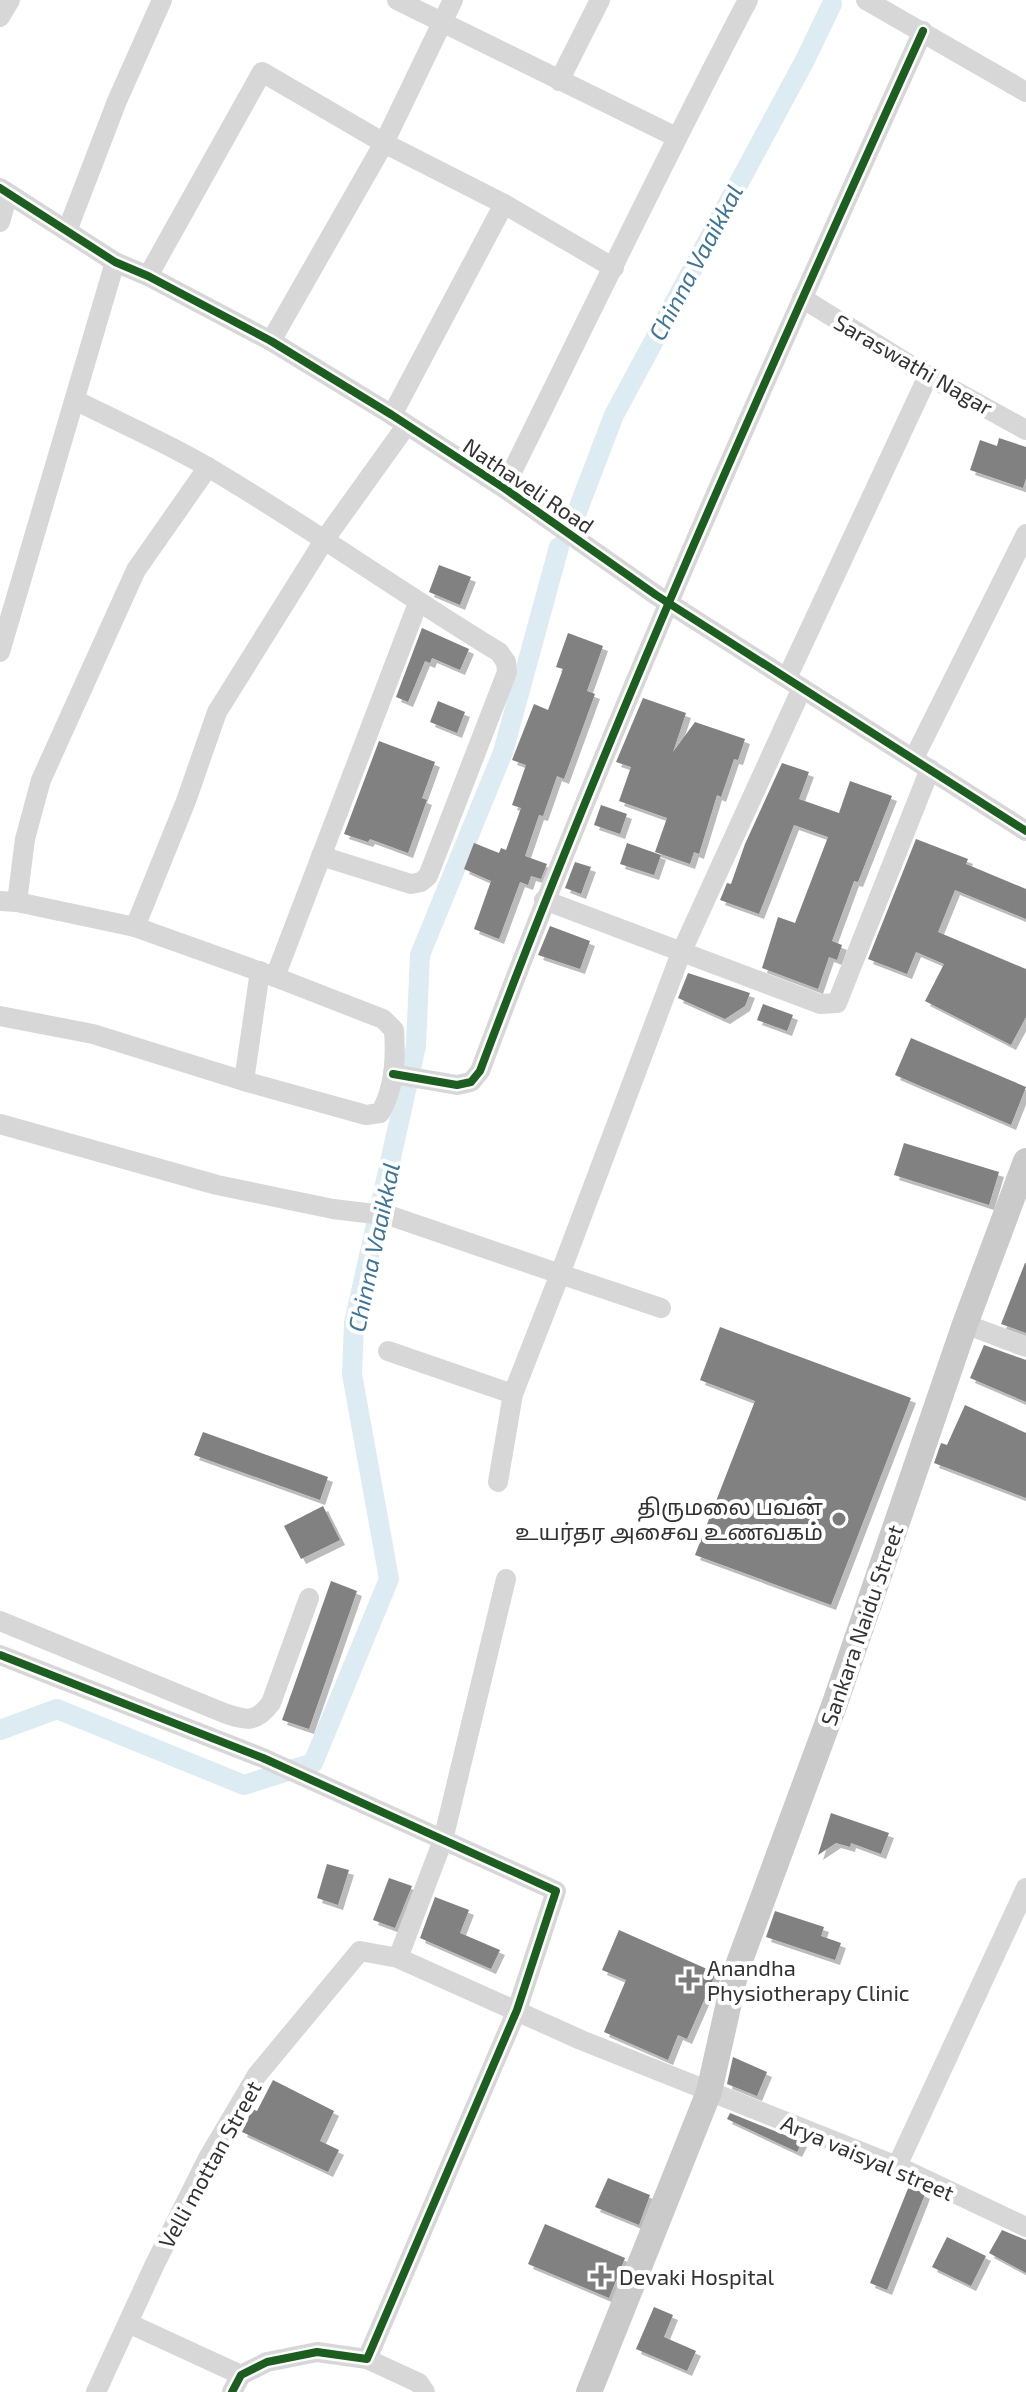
<svg xmlns="http://www.w3.org/2000/svg" width="1026" height="2392" font-family="'Exo 2','Noto Sans Tamil',sans-serif">
<style>
.lines{fill:none;stroke-linecap:round;stroke-linejoin:round}
.canal{stroke:#ddebf3;stroke-width:20}
.building{fill:#818181;filter:url(#shadow)}
.minor{stroke:#d7d7d7;stroke-width:20}
.major{stroke:#cacaca;stroke-width:26}
.cycleway-casing{stroke:#fff;stroke-width:13}
.cycleway{stroke:#1b5e20;stroke-width:8}
.poi-dot{fill:#7a7a7a;stroke:#fff;stroke-width:3}
.labels{text-anchor:middle;dominant-baseline:central;stroke-width:8;stroke-linejoin:round;paint-order:stroke}
.street-label{font-size:22px;fill:#333;stroke:#fff}
.poi-label{font-size:22px;fill:#333;stroke:#fff;text-anchor:start}
.water-label{font-size:24px;font-style:italic;fill:#3f7597;stroke:#fff}
</style>
<defs>
<filter id="shadow"><feDropShadow dx="5" dy="5" stdDeviation="0" flood-color="#0004"/></filter>
</defs>
<rect width="100%" height="100%" fill="#fff"/>
<g class="lines">
<g class="canal">
<path d="M572,525L614,415L805,60L832,4"/>
<path d="M0,1730L57,1709L244,1785L313,1763L389,1579L352,1374L354,1323L416,1046L420,955L503,752L559,547"/>
</g>
</g>
<g class="building">
<path d="M999,438L1026,447V478L1023,488L970,470L980,440L997,446Z"/>
<path d="M439,565L471,577L460,605L429,592Z"/>
<path d="M422,628L469,649L460,670L432,658L430,663L425,661L408,702L396,697Z"/>
<path d="M568,633L603,646L587,691L595,694L564,779L557,776L543,816L539,815L525,856L547,864L541,879L531,876L528,885L520,882L499,939L474,929L491,881L464,869L474,843L499,853L501,848L506,850L521,808L512,805L526,765L512,760L534,704L548,710L563,669L556,667Z"/>
<path d="M643,698L686,713L673,752L695,722L745,739L738,760L734,759L721,797L717,795L699,854L694,852L690,864L655,852L667,818L619,801L631,767L616,762Z"/>
<path d="M438,701L465,712L457,733L430,722Z"/>
<path d="M379,741L435,762L422,798L427,800L408,853L370,839L368,842L344,834Z"/>
<path d="M782,763L809,772L799,799L839,813L850,781L892,796L858,882L854,881L832,941L842,945L837,960L829,957L818,989L762,968L778,917L795,923L828,837L794,825L759,914L720,900L727,883L731,884L745,844Z"/>
<path d="M601,805L627,814L620,834L594,825Z"/>
<path d="M916,839L968,859L966,864L1026,889V919L955,890L938,932L1026,969V1017L1011,1045L925,1001L944,964L916,952L907,974L868,959Z"/>
<path d="M627,843L661,855L654,875L620,864Z"/>
<path d="M575,862L591,867L581,894L565,888Z"/>
<path d="M550,926L590,941L580,969L538,955Z"/>
<path d="M688,973L750,993L745,1006L725,1019L678,998Z"/>
<path d="M763,1004L793,1015L787,1031L757,1020Z"/>
<path d="M911,1038L1026,1087L1011,1125L895,1075Z"/>
<path d="M904,1143L999,1172L989,1205L894,1175Z"/>
<path d="M1025,1263H1026V1333L1001,1324Z"/>
<path d="M720,1327L911,1398L831,1605L695,1555L755,1401L700,1380Z"/>
<path d="M984,1345L1026,1360V1402L970,1378Z"/>
<path d="M965,1405L1026,1433V1498L934,1463L941,1443L947,1445Z"/>
<path d="M203,1432L328,1477L320,1500L194,1455Z"/>
<path d="M323,1506L340,1540L301,1559L284,1526Z"/>
<path d="M331,1581L357,1591L309,1729L282,1720Z"/>
<path d="M831,1813L889,1833L881,1854L851,1843L850,1847L836,1843L818,1855Z"/>
<path d="M327,1864L349,1870L338,1905L317,1898Z"/>
<path d="M389,1878L412,1886L395,1928L373,1920Z"/>
<path d="M435,1897L469,1910L460,1933L500,1950L491,1969L420,1938Z"/>
<path d="M775,1911L824,1927L821,1936L841,1943L835,1960L766,1937Z"/>
<path d="M619,1930L716,1973L687,2039L678,2035L668,2060L604,2032L626,1980L602,1970Z"/>
<path d="M733,2057L767,2072L757,2096L727,2084Z"/>
<path d="M273,2080L334,2111L320,2141L339,2150L328,2172L242,2132L252,2109L257,2111Z"/>
<path d="M730,2113L802,2142L797,2152L727,2119Z"/>
<path d="M608,2178L650,2195L639,2225L595,2207Z"/>
<path d="M909,2186L925,2194L887,2290L870,2283Z"/>
<path d="M545,2224L625,2258L609,2298L528,2264Z"/>
<path d="M1002,2230L1026,2240V2273L989,2253Z"/>
<path d="M947,2237L986,2256L971,2286L932,2267Z"/>
<path d="M654,2307L673,2315L664,2337L696,2351L687,2371L636,2349Z"/>
</g>
<g class="lines">
<g class="minor">
<path d="M397,0L676,137"/>
<path d="M866,0L1026,92"/>
<path d="M0,17L10,0"/>
<path d="M559,81L600,0"/>
<path d="M0,188L115,262L148,276L271,341L392,415L504,488L656,595L1026,831"/>
<path d="M0,222L8,194"/>
<path d="M67,231L117,101L162,0"/>
<path d="M148,276L262,72L384,143L504,204L614,268"/>
<path d="M802,298L928,376L1026,430"/>
<path d="M271,341L384,143L453,0"/>
<path d="M75,400C120,423 168,443 211,469C309,527 402,593 499,652L506,662L507,672L428,876L421,882L411,884L321,856"/>
<path d="M392,415L504,204"/>
<path d="M504,488C585,325 663,161 748,0"/>
<path d="M0,652L115,262"/>
<path d="M787,678L928,376"/>
<path d="M914,758L1026,534"/>
<path d="M544,900L820,1004L837,1003L930,769"/>
<path d="M0,901L17,902L135,927L275,977L383,1019L394,1030C396,1057 394,1090 380,1113L366,1115L244,1081L93,1034L0,1016"/>
<path d="M17,902L25,839L41,780L136,570L208,467"/>
<path d="M135,927L186,801L217,712L325,539L406,426"/>
<path d="M275,977L418,603"/>
<path d="M393,1074L457,1085L471,1082L480,1071C612,718 767,375 923,31"/>
<path d="M244,1081L260,971"/>
<path d="M0,1124L217,1185L333,1209L391,1216L560,1274L513,1394L498,1482"/>
<path d="M661,1308L560,1274L681,953L802,688"/>
<path d="M965,1324L1026,1347"/>
<path d="M388,1351L513,1394"/>
<path d="M0,1621L224,1713C247,1721 256,1723 271,1703L309,1598"/>
<path d="M0,1655L263,1758L556,1891L517,2010L367,2359L317,2352L267,2362L241,2375L232,2392"/>
<path d="M398,1958L443,1840L506,1579"/>
<path d="M897,2166L1026,1888"/>
<path d="M128,2323L241,2375"/>
<path d="M367,2359L419,2383L425,2392"/>
<path d="M96,2392L155,2264L208,2158L257,2075L360,1951L398,1958L581,2040L897,2166L1026,2227"/>
</g>
<path class="major" d="M589,2392L709,2092L736,1971L835,1703L965,1324L1026,1161"/>
<defs>
<g id="cycleway">
<path d="M0,188L115,262L148,276L271,341L392,415L504,488L656,595L1026,831"/>
<path d="M393,1074L457,1085L471,1082L480,1071C612,718 767,375 923,31"/>
<path d="M0,1655L263,1758L556,1891L517,2010L367,2359L317,2352L267,2362L241,2375L232,2392"/>
</g>
</defs>
<use href="#cycleway" class="cycleway-casing"/>
<use href="#cycleway" class="cycleway"/>
</g>
<g class="poi-dot">
<circle cx="839" cy="1519" r="8"/>
<path d="M685 1968h8v8h8v8h-8v8h-8v-8h-8v-8h8z"/>
<path d="M597 2264h8v8h8v8h-8v8h-8v-8h-8v-8h8z"/>
</g>
<g class="labels">
<g class="street-label">
<text transform="translate(914 364) rotate(30)">Saraswathi Nagar</text>
<text transform="translate(529 485) rotate(34)">Nathaveli Road</text>
<text transform="translate(861 1625) rotate(-71)">Sankara Naidu Street</text>
<text transform="translate(868 2157) rotate(23)">Arya vaisyal street</text>
<text transform="translate(209 2164) rotate(-61)">Velli mottan Street</text>
</g>
<g class="poi-label">
<text x="823" y="1506" text-anchor="end">திருமலை பவன்<tspan x="823" dy="25">உயர்தர அசைவ உணவகம்</tspan></text>
<text x="707" y="1967">Anandha<tspan x="707" dy="25">Physiotherapy Clinic</tspan></text>
<text x="619" y="2276">Devaki Hospital</text>
</g>
<g class="water-label">
<text transform="translate(695 262) rotate(-62)">Chinna Vaaikkal</text>
<text transform="translate(373 1247) rotate(-78)">Chinna Vaaikkal</text>
</g>
</g>
</svg>
